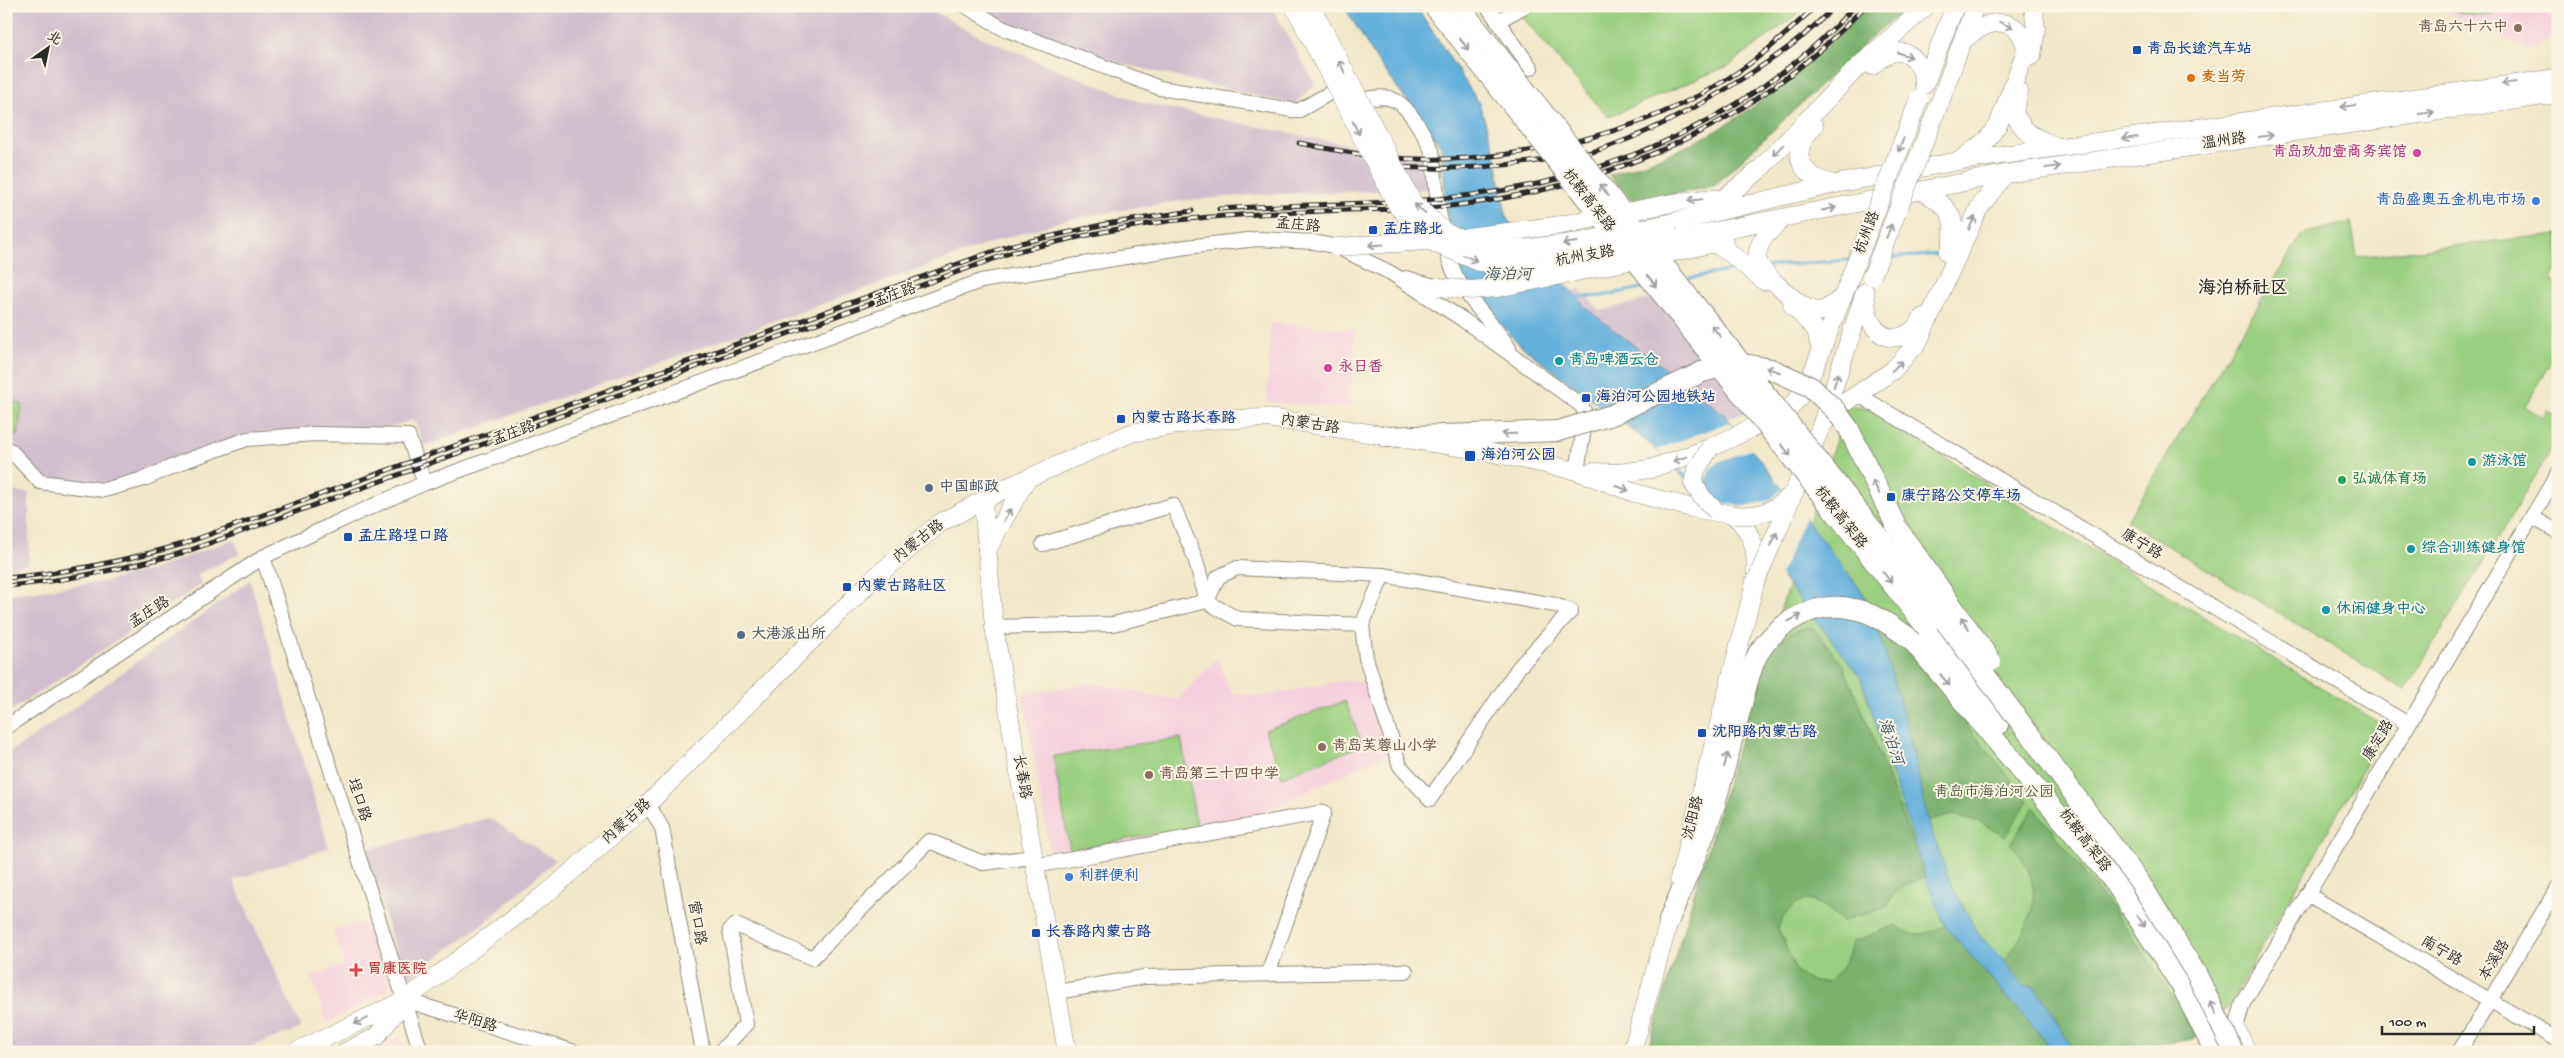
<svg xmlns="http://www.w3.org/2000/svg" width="2564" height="1058" font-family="'Gochi Hand','LXGW WenKai TC',sans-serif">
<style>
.built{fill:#f4cfdd}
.industrial{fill:#d0bdcd}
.green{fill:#9bcf80;stroke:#637d56}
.forest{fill:#7cb26e;stroke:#546e4c}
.water{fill:#64b1dd;stroke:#486e84}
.pier{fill:#f1e7ca}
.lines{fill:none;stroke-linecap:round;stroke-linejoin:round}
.stream{stroke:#64b1dd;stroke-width:3}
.minor-casing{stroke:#8e897a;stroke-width:16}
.major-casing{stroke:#8e897a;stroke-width:19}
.highway-casing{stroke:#8e897a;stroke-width:22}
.minor{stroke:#fff;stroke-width:14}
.major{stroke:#fff;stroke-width:18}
.highway{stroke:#fff;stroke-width:20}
.rail-casing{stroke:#2b2b2b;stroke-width:5}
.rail{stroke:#fcf5e5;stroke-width:3;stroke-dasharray:9;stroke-linecap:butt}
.major-bridge-casing{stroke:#8e897a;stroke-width:19;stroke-linecap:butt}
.highway-bridge-casing{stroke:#8e897a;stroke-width:22;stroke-linecap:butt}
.major-bridge{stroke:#fff;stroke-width:18}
.highway-bridge{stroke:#fff;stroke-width:20}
.oneway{stroke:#a0a0a0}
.education-dot{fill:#8d6e63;stroke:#fcf5e5;stroke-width:2}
.transit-dot{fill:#1a4fb4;stroke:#fcf5e5;stroke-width:2}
.food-dot{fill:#e8710a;stroke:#fcf5e5;stroke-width:2}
.hotel-dot{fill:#d1479c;stroke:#fcf5e5;stroke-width:2}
.shop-dot{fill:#3f7fe0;stroke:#fcf5e5;stroke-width:2}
.culture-dot{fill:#0f9aa8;stroke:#fcf5e5;stroke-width:2}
.leisure-dot{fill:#2e9e5b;stroke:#fcf5e5;stroke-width:2}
.service-dot{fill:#5c6f8a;stroke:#fcf5e5;stroke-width:2}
.health-dot{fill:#e0444e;stroke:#fcf5e5;stroke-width:2}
.labels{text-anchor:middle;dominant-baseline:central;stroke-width:4;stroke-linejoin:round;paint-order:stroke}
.education-label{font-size:15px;font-weight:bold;fill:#785e54;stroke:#fcf5e5;text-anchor:start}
.transit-label{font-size:15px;font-weight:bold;fill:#164399;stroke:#fcf5e5;text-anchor:start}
.food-label{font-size:15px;font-weight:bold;fill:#c56008;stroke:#fcf5e5;text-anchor:start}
.street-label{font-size:15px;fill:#2b2b2b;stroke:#fcf5e5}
.hotel-label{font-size:15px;font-weight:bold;fill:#b23c85;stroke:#fcf5e5;text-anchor:end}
.shop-label{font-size:15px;font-weight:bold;fill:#366cbe;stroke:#fcf5e5;text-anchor:end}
.culture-label{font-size:15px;font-weight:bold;fill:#0d838f;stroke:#fcf5e5;text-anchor:start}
.leisure-label{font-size:15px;font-weight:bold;fill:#27864d;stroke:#fcf5e5;text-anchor:start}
.service-label{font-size:15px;font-weight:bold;fill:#4e5e75;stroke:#fcf5e5;text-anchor:start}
.park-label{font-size:15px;fill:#4d5c44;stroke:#fcf5e5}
.health-label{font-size:15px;font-weight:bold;fill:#be3a42;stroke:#fcf5e5;text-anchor:start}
.water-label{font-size:16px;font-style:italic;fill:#3f5a69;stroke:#fcf5e5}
.quarter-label{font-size:18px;font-weight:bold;fill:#2b2b2b;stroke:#fcf5e5}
</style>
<rect width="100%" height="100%" fill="#fcf5e5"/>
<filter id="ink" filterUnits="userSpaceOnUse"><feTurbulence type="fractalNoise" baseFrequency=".02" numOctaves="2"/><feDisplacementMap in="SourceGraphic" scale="10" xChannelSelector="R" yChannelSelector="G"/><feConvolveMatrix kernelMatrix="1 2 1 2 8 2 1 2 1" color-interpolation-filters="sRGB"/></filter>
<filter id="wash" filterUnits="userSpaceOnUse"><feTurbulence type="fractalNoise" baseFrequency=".0096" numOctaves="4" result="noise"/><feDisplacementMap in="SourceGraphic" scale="20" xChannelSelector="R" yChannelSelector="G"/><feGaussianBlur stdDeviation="1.12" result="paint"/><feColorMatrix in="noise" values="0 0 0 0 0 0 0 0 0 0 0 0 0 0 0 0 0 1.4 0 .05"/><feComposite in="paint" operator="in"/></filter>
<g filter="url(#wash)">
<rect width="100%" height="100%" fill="#f1e7ca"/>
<g class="built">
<path d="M2431,6H2558V19L2551,37L2533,51Z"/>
<path d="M1270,323L1355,330L1350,408L1267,402Z"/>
<path d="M1217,658L1231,692L1259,697L1346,680L1368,683L1391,752L1268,809L1270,822L1052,862L1023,694L1091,683L1177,700Z"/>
<path d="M364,922L390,989L327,1023L312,976L344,965L333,931Z"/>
<path d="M399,1036L405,1052H371Z"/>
</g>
<g class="industrial">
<path d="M6,6H924L979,36L1039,62L1143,103L1362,148L1424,153L1428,175L1433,183V189L1250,195L1178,201L1069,219L999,240L637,371L424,446L414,420L374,431L253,432L157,465L133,477L111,484L50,480L39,473L6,443Z"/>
<path d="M976,6H1271L1315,84L1295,105L1115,62L1001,21Z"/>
<path d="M1694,288L1780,400L1656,445L1523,348L1490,309L1579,289L1601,311Z"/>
<path d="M6,491L29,493V563L6,569Z"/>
<path d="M234,539L240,553L197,575L202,584L6,714V595L107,581L155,569Z"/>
<path d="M250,580L329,848L233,880L301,1028L235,1052H6V753L22,745Z"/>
<path d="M489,818L555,860L486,922L405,980L364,850Z"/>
</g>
<g class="green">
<path d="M1513,6H1808L1730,65L1608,117Z"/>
<path d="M2444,6H2502C2486,24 2462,14 2444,6Z"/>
<path d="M2351,222L2357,257L2558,234V266L2550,279L2558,284V352L2525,406L2542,418L2547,411L2558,417V439L2405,690L2127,521L2302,234Z"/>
<path d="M6,402L22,404L18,435L6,434Z"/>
<path d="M1847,406L1869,409L2041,519L2387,727L2227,1009L2192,1039L2112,1052H1647L1766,654Z"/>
<path d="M1345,701L1363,745L1282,777L1265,730Z"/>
<path d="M1181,738L1197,826L1070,850L1053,756Z"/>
</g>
<g class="forest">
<path d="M1865,6H1909L1878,31L1714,186L1634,202L1609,175C1632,167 1656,160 1678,150C1745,121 1817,61 1865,6Z"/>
<path d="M1812,627L1843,665L1871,732L1925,877C1908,884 1894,888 1887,907L1842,921C1816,895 1795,890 1778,928L1797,973L1814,982H1829C1842,970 1848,959 1852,942L1896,925C1914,941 1925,933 1945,926L2043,1038L2051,1052H1647L1766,654C1779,639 1792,629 1812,627Z"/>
<path d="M1880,635L1902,645L2028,801L2005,837L1980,822L1954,815L1928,821Z"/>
<path d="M2034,807C2091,882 2149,954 2196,1036L2192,1039L2112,1052L2077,1051L2063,1036L2054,1015L2024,988L2004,960C2036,922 2047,884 2011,844Z"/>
</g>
<path class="water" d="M1344,6H1416L1479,103L1494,149L1507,219L1588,310L1725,415L1863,593L1880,635L1909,734L1928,821L1950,882L1979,935L2004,960L2023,987L2033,985C2040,995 2048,1005 2054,1015C2062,1028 2066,1048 2083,1052H2051L2043,1038L1945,926L1925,876L1861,678L1779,573L1650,444L1520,345L1470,291L1452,260L1441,146L1376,59Z"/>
<path class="pier" d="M1729,422L1753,449L1721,461L1710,469L1706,481L1712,496L1727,504L1746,506L1770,500L1784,488L1806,515L1779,578L1760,558L1712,496L1656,450Z"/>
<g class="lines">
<g class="stream">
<path d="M1886,258L1943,254"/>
<path d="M1769,266L1850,260"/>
<path d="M1685,279L1738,269"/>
<path d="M1575,297L1601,296L1647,287"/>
</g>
</g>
</g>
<g filter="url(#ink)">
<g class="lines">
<defs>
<g id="minor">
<path d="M966,6L1002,28L1160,88L1298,111L1330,93"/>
<path d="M1487,6L1531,68"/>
<path d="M1498,21L1525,6"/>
<path d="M1351,101C1364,100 1382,94 1394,100C1408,105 1426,137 1432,151C1437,188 1439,245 1457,278C1471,304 1493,323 1509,348"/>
<path d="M1406,278L1438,287"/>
<path d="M1857,394L2408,724"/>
<path d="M6,449L10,450L40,482L104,490L144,479L185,461L247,439L315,434L408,436L425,483"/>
<path d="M2532,517L2558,532"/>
<path d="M1043,544L1173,505L1195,558L1207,601L1214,606L1238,619L1362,625"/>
<path d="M263,557L421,1052"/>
<path d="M994,627L1113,624L1207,601L1218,577L1237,568L1383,575L1555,605L1571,611L1519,667L1430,799L1400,766L1366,658L1362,625L1383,575"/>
<path d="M6,727L263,557L346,518L425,483L981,281L1186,247L1257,239L1314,242L1337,247L1391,273L1462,319L1582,406L1586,416L1577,471"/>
<path d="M648,804L662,828L703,1052"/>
<path d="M1035,866L1324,812L1268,974"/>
<path d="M2307,894L2558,1040"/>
<path d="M1057,992L1144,977L1406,971"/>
<path d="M405,1000L575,1052"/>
<path d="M2236,1028L2243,1003L2558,473"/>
<path d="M720,1052L746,1024L730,930L736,925L812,958L929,841L983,863L1034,857"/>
<path d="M2459,1052L2558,887"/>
</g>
<g id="major">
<path d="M2032,56L2036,28L2033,6"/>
<path d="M1872,66C1897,41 1920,51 1924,84"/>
<path d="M1924,85L1955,6"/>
<path d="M2019,92L2014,112C2024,136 2036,137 2057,147"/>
<path d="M1940,102L1975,6"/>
<path d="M1814,126C1787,154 1800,176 1834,184"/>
<path d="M1962,159L1987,140L1999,123L2026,50C2020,12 1985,19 1964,40"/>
<path d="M1922,191C1952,207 1960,221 1948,253"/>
<path d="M1724,198L1758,171L1855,70L1926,6"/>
<path d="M1667,204C1690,200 1713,196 1736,201"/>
<path d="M1782,219C1771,230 1754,243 1758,261C1761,273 1794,300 1805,307C1810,310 1817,311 1823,311L1843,297"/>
<path d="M1669,223L1835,184L1959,161L2558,78"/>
<path d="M1680,238L2005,174L2558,94"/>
<path d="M1714,243L1730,253L1764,281"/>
<path d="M1683,250L1724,241"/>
<path d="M1865,292C1866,304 1867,317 1874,327C1890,347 1913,336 1923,317"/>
<path d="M1792,305L1816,330L1821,351"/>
<path d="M1821,426L1840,406L1892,371L1918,342L1979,208L2005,174"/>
<path d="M1592,472L1619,473L1650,469L1710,448L1788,411L1799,397L1814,369L1849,281"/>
<path d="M1794,492L1821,426L1864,295"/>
<path d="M983,502L994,627L1067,1052"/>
<path d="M987,550L1026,480"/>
<path d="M2236,1028L2247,1052"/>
<path d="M295,1052L405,1000L552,889L648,804L873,579L940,523L1010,486L1131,433L1206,420L1266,418L1297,422L1479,450L1577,471L1635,493L1692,508L1734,515C1757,538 1757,552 1755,583L1679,879"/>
<path d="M345,1052L376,1037L403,1003"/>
<path d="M1632,1052L1673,907"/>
</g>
<g id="highway">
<path d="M1386,437L1558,431"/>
<path d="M1927,628L1998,725"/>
<path d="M2114,881L2181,985L2215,1052"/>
<path d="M1669,920C1684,883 1702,845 1714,807C1724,773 1732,739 1742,704C1746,688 1750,669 1758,654C1778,621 1816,600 1854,609C1875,613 1894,628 1911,639L2121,890"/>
</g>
</defs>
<use href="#minor" class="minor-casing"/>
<use href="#major" class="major-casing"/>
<use href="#highway" class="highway-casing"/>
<use href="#minor" class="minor"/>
<use href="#major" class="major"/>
<use href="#highway" class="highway"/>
<defs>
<g id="rail">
<path d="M1299,143C1326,148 1353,154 1381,157C1498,168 1640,138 1738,72C1766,53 1791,29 1816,6"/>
<path d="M1385,166C1442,171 1495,168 1551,159C1565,156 1579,156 1592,152C1647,135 1697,108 1745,77C1777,56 1809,35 1834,6"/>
<path d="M1219,209C1303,203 1389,206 1472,195C1614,178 1758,113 1855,6"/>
<path d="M6,578C67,573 124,561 183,544L1008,246L1106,224L1192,211"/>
<path d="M6,586C68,581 126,568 185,552L1010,253C1072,238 1135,223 1199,218C1248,214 1297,212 1346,210C1374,209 1402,210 1429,208C1593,194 1753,129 1865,6"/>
</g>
</defs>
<use href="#rail" class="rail-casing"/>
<use href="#rail" class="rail"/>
<defs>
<g id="major-bridge">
<path d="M1294,6L1398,207L1432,242L1479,262L1537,265L1596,256L1680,238"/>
<path d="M1311,6L1413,203L1446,233L1494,249L1529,248L1580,242L1669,223"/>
<path d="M1468,237L1561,225L1667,204"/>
<path d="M1337,247L1440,240"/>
<path d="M1872,276L1940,102"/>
<path d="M1849,281L1919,99"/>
<path d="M1438,287L1471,290L1497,288L1683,250"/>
<path d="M1710,448L1696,470L1693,483L1702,497L1716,511"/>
<path d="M1734,515C1758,517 1773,512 1790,496"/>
<path d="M1755,583L1794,492"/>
</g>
<g id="highway-bridge">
<path d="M1434,6L1927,628"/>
<path d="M1459,6L1941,616L2139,881L2197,975L2234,1052"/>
<path d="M1558,431L1612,415L1702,372L1726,366L1750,365L1771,369L1811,387L1836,411L1849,429L1897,528L1991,661"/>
</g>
</defs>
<use href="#major-bridge" class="major-bridge-casing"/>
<use href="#highway-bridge" class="highway-bridge-casing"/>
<use href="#major-bridge" class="major-bridge"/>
<use href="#highway-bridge" class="highway-bridge"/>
</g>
<defs><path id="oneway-shaft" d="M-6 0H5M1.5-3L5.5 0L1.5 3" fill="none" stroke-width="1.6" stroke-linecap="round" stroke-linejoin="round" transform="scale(1.25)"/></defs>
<g class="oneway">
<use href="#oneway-shaft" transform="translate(2006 25) rotate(24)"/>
<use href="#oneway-shaft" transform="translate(1464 44) rotate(52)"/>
<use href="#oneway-shaft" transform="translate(1905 55) rotate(19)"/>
<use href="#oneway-shaft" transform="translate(1342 67) rotate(-117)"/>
<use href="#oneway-shaft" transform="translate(2509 83) rotate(172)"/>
<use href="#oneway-shaft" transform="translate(2348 106) rotate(172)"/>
<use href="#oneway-shaft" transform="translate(2427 113) rotate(-8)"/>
<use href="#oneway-shaft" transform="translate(1356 128) rotate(63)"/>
<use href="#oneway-shaft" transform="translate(2266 136) rotate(-8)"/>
<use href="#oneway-shaft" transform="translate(2130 138) rotate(172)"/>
<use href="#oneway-shaft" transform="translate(1901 145) rotate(111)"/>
<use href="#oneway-shaft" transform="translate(1778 150) rotate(134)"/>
<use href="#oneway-shaft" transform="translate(2053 167) rotate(-8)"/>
<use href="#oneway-shaft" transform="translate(1604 190) rotate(-128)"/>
<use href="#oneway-shaft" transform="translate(1695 200) rotate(174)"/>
<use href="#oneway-shaft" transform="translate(1420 209) rotate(-137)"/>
<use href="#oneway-shaft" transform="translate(1829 209) rotate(-12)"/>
<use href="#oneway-shaft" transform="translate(1972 223) rotate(-65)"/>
<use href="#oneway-shaft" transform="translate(1889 231) rotate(-69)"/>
<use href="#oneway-shaft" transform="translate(1570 243) rotate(173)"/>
<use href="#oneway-shaft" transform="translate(1376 245) rotate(176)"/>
<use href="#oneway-shaft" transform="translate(1470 258) rotate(23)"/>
<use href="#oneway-shaft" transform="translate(1652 281) rotate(52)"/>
<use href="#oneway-shaft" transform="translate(1716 331) rotate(-128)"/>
<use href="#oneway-shaft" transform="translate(1897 366) rotate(-43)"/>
<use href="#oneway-shaft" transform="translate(1773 370) rotate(-162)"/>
<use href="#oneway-shaft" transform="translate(1836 380) rotate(-72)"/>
<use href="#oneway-shaft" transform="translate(1509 434) rotate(178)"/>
<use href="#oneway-shaft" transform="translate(1786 450) rotate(52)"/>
<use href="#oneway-shaft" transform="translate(1680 459) rotate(161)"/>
<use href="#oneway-shaft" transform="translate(1876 487) rotate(-117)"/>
<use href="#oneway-shaft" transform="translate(1622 488) rotate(21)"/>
<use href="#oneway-shaft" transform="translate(1007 515) rotate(-61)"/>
<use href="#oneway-shaft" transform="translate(1774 539) rotate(-67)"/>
<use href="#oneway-shaft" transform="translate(1887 577) rotate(52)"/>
<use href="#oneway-shaft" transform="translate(1795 618) rotate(-27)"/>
<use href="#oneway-shaft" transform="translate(1965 623) rotate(-124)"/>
<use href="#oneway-shaft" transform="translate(1945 680) rotate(50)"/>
<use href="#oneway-shaft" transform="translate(1726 760) rotate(-75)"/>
<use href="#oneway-shaft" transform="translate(2141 921) rotate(57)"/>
<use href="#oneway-shaft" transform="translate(2213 1008) rotate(-115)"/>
<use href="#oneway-shaft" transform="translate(361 1021) rotate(155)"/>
</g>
</g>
<g class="education-dot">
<circle cx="2518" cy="28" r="5"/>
<circle cx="1322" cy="747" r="5"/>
<circle cx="1149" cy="775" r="5"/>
</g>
<g class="transit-dot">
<rect x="2132" y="45" width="10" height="10" rx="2.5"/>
<rect x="1368" y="225" width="10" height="10" rx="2.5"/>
<rect x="1581" y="393" width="10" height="10" rx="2.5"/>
<rect x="1116" y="414" width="10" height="10" rx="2.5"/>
<rect x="1464" y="450" width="12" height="12" rx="2.5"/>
<rect x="1886" y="492" width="10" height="10" rx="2.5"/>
<rect x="343" y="532" width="10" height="10" rx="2.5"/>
<rect x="842" y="582" width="10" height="10" rx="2.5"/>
<rect x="1697" y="728" width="10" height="10" rx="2.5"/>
<rect x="1031" y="928" width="10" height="10" rx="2.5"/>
</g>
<circle class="food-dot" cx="2191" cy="78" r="5"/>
<g class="hotel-dot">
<circle cx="2417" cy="153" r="5"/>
<circle cx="1328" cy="368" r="5"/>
</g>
<g class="shop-dot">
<circle cx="2536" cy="201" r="5"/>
<circle cx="1069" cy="877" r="5"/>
</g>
<g class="culture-dot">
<circle cx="1559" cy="361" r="5"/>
<circle cx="2472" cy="462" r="5"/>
<circle cx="2411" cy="549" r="5"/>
<circle cx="2326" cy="610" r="5"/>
</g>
<circle class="leisure-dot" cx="2342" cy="480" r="5"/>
<g class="service-dot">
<circle cx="929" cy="488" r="5"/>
<circle cx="741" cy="635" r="5"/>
</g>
<path class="health-dot" d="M353.5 962.5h5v5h5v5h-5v5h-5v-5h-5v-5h5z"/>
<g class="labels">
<g class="education-label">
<text x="2508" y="28" text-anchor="end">青岛六十六中</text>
<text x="1332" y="747">青岛芙蓉山小学</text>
<text x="1159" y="775">青岛第三十四中学</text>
</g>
<g class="transit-label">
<text x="2147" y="50">青岛长途汽车站</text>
<text x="1383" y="230">孟庄路北</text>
<text x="1596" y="398">海泊河公园地铁站</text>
<text x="1131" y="419">内蒙古路长春路</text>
<text x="1481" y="456">海泊河公园</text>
<text x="1901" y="497">康宁路公交停车场</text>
<text x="358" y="537">孟庄路埕口路</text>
<text x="857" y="587">内蒙古路社区</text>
<text x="1712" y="733">沈阳路内蒙古路</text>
<text x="1046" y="933">长春路内蒙古路</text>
</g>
<g class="food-label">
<text x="2201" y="78">麦当劳</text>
</g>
<g class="street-label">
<text transform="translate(2224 142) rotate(-8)">温州路</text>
<text transform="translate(1588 201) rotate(52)">杭鞍高架路</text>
<text transform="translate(1298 226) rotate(5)">孟庄路</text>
<text transform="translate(1868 233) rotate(-69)">杭州路</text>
<text transform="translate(1585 257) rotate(-10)">杭州支路</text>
<text transform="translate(895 296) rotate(-20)">孟庄路</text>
<text transform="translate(1310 425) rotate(9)">内蒙古路</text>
<text transform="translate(514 434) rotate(-20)">孟庄路</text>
<text transform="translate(1840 518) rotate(52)">杭鞍高架路</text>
<text transform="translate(919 542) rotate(-38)">内蒙古路</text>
<text transform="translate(2141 545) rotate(31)">康宁路</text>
<text transform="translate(150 613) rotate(-33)">孟庄路</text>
<text transform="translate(2379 741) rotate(-59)">康定路</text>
<text transform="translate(1021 777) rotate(80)">长春路</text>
<text transform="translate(358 800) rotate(72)">埕口路</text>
<text transform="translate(1694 818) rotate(-76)">沈阳路</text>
<text transform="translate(627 822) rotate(-42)">内蒙古路</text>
<text transform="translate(2084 841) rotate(53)">杭鞍高架路</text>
<text transform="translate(696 923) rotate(80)">营口路</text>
<text transform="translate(2441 952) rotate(30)">南宁路</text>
<text transform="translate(2495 961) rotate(-59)">本溪路</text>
<text transform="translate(475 1022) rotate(17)">华阳路</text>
</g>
<g class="hotel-label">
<text x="2407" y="153">青岛玖加壹商务宾馆</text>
<text x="1338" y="368" text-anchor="start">永日香</text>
</g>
<g class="shop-label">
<text x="2526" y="201">青岛盛奥五金机电市场</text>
<text x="1079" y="877" text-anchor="start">利群便利</text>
</g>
<g class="culture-label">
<text x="1569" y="361">青岛啤酒云仓</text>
<text x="2482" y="462">游泳馆</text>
<text x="2421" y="549">综合训练健身馆</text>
<text x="2336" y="610">休闲健身中心</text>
</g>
<g class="leisure-label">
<text x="2352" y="480">弘诚体育场</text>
</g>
<g class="service-label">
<text x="939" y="488">中国邮政</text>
<text x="751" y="635">大港派出所</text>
</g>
<g class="park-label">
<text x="1994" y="793">青岛市海泊河公园</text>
</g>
<g class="health-label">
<text x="367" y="970">胃康医院</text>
</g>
<g class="water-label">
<text x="1508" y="276">海泊河</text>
<text transform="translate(1889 742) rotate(71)">海泊河</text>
</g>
<g class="quarter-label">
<text x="2243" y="289">海泊桥社区</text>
</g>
</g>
<rect width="2564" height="1058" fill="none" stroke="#fcf5e5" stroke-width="25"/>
<g transform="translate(48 48) rotate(33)" stroke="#fcf5e5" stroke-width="4" paint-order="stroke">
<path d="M0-4L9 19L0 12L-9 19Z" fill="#2b2b2b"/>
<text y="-8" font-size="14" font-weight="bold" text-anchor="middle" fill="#2b2b2b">北</text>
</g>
<path d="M2382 1026v8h152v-8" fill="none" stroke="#2b2b2b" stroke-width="2.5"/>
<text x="2389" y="1026" font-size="15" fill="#2b2b2b" stroke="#fcf5e5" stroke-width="4" paint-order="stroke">100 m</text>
</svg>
